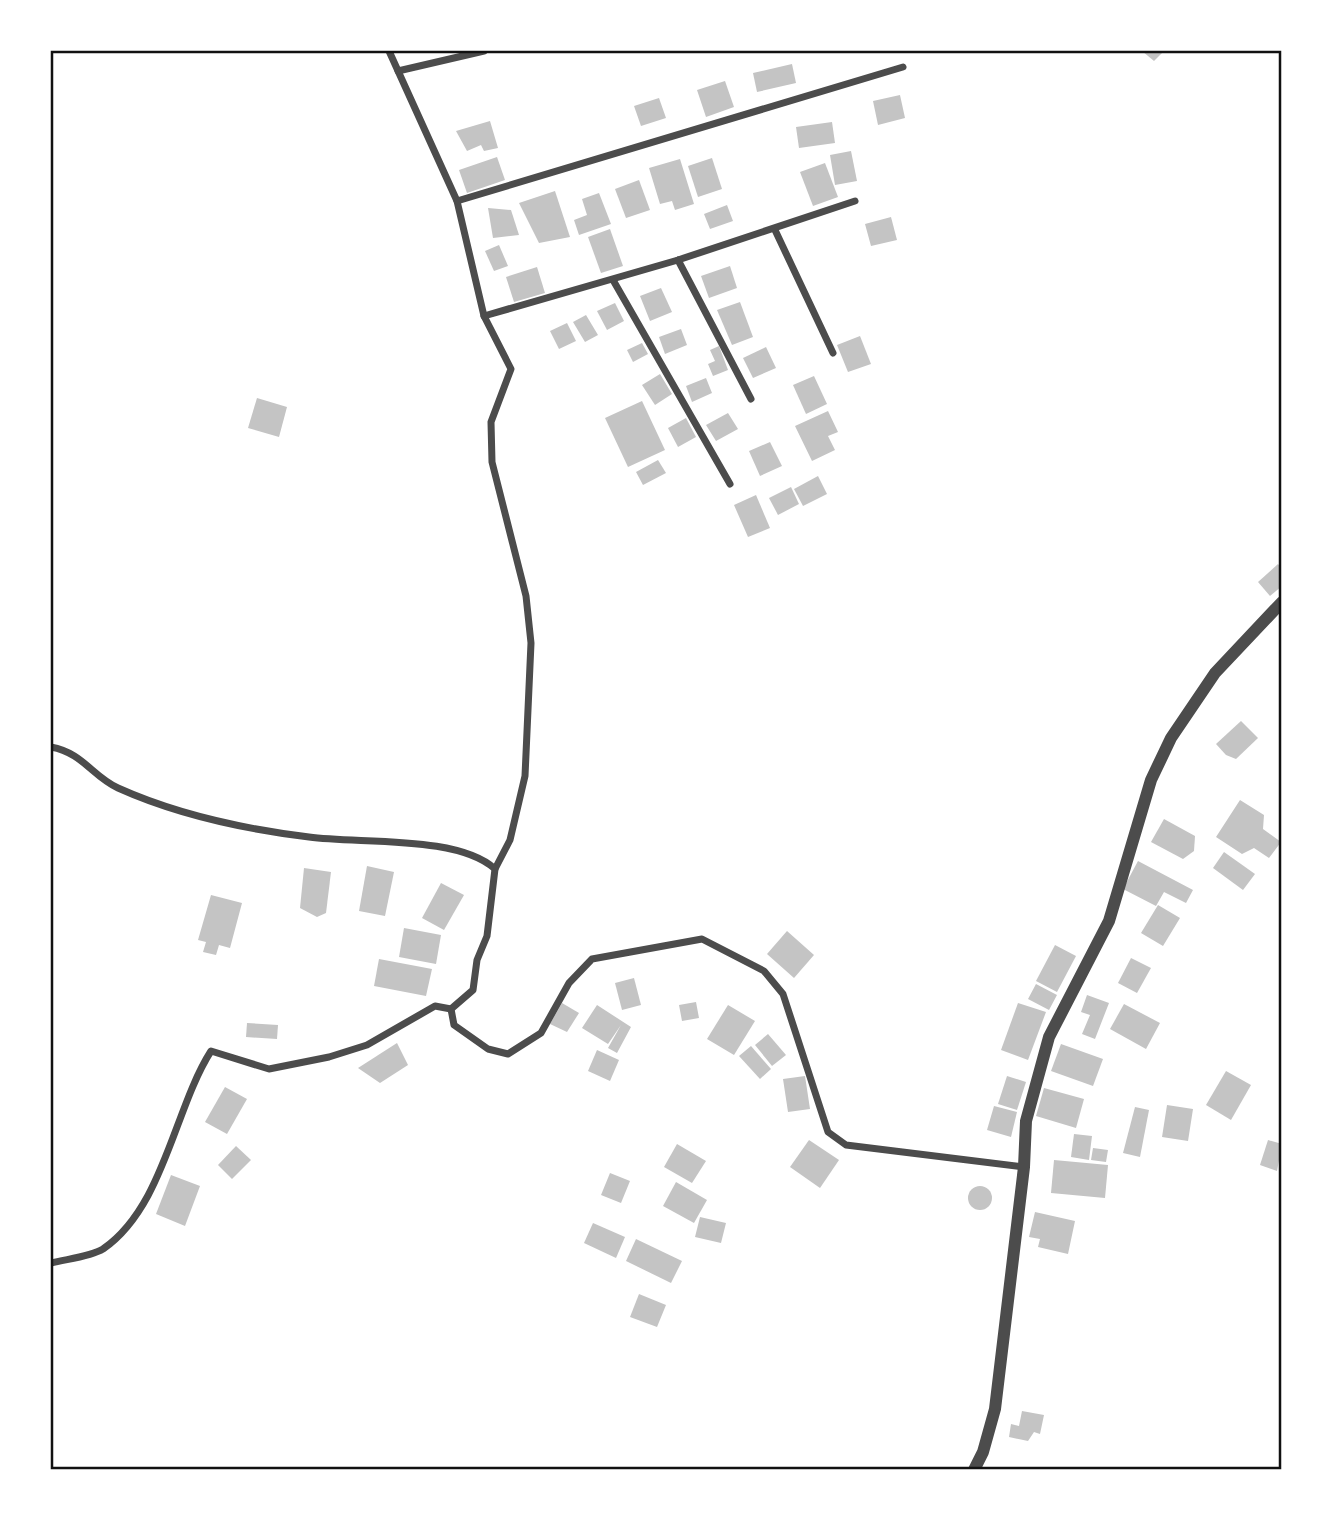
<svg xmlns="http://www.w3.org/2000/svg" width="1333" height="1521" font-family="Quicksand,sans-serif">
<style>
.building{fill:#c4c4c4}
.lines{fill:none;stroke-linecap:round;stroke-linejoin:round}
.minor{stroke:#4c4c4c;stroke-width:7}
.tertiary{stroke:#4c4c4c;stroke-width:12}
.neatline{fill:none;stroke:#111;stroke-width:2.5}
</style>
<rect width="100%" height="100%" fill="#fff"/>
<g class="building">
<path d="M1142,51H1164L1154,61Z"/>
<path d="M792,64L796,83L757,92L753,73Z"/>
<path d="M725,81L734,107L706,117L697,90Z"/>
<path d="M900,95L905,118L878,125L873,101Z"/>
<path d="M659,98L666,118L641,126L634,106Z"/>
<path d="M490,121L498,148L484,151L481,145L467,151L456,131Z"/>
<path d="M832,122L835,143L799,148L796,127Z"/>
<path d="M851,151L857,181L835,185L830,155Z"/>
<path d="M497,157L505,180L467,193L459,170Z"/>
<path d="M712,158L722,189L698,197L688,166Z"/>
<path d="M680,159L694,204L675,210L672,201L660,204L649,168Z"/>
<path d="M825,163L838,197L813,206L800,172Z"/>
<path d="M639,180L650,210L626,218L615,189Z"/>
<path d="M555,191L570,237L539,243L519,203Z"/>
<path d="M599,193L611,224L579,235L574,220L587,215L582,199Z"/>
<path d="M727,205L733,221L710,229L704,214Z"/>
<path d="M488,208L511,210L519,235L493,238Z"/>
<path d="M891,217L897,240L871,246L865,224Z"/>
<path d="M610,229L623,266L601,273L588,237Z"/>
<path d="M499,245L508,266L494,271L485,251Z"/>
<path d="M730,266L737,288L709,298L701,276Z"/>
<path d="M537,267L545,293L514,302L506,277Z"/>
<path d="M661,288L672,312L650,321L640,296Z"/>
<path d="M740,302L753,337L732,345L717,310Z"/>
<path d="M615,303L624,321L607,330L597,311Z"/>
<path d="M586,315L598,335L585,342L573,322Z"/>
<path d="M567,323L576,341L559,349L550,331Z"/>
<path d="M681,329L687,345L665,354L659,337Z"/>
<path d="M860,336L871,364L848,372L837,345Z"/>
<path d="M642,343L648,354L633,362L627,350Z"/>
<path d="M719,346L728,370L713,376L708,364L715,361L710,350Z"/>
<path d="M766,347L776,368L753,378L743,358Z"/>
<path d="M660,374L672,394L655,405L642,385Z"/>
<path d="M814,376L827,404L806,414L793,385Z"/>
<path d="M706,378L712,393L692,402L686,386Z"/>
<path d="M257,398L287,407L279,437L248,428Z"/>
<path d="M642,401L665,450L628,467L605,418Z"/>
<path d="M828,411L838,432L828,436L835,450L812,461L795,426Z"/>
<path d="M728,413L738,429L716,441L706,425Z"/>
<path d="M686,418L696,437L678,447L668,428Z"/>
<path d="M770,442L782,466L760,476L749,451Z"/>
<path d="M658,460L666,473L643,485L636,472Z"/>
<path d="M818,476L827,494L803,506L794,489Z"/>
<path d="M791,487L799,504L778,515L769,498Z"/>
<path d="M756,495L770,528L748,537L734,505Z"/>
<path d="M1278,564L1282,569V586L1270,596L1258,582Z"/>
<path d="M1241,721L1258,738L1236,759L1226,755L1216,744Z"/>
<path d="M1240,800L1264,815L1263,829L1281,842L1269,858L1254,848L1242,854L1216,837Z"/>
<path d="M1164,819L1195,836L1194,851L1183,859L1151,842Z"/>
<path d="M1224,852L1255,874L1243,890L1213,868Z"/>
<path d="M1138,861L1193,890L1186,903L1164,892L1156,906L1123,889Z"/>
<path d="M367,866L394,872L385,916L359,911Z"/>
<path d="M304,868L331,872L326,913L317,917L300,908Z"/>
<path d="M441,883L464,895L444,930L422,918Z"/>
<path d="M211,895L242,903L230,948L219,945L216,955L203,952L206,942L198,940Z"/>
<path d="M1158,905L1180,918L1163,946L1141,933Z"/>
<path d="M404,928L441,935L436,964L399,957Z"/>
<path d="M787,931L814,955L794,978L767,954Z"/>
<path d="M1055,945L1076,956L1057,992L1036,981Z"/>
<path d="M1131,958L1151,968L1137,993L1118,983Z"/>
<path d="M379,959L432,969L426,996L374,986Z"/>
<path d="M634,978L641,1005L622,1010L615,983Z"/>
<path d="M1036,984L1057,995L1049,1010L1028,999Z"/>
<path d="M1087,995L1109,1003L1095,1039L1082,1034L1090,1015L1081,1012Z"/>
<path d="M696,1002L699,1018L682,1021L679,1005Z"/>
<path d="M562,1003L579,1013L567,1032L550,1024Z"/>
<path d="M1018,1003L1046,1012L1028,1060L1001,1050Z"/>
<path d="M1124,1004L1160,1023L1146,1049L1110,1029Z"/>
<path d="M597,1005L631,1027L617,1053L608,1048L621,1025L608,1044L582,1028Z"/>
<path d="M728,1005L755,1021L734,1055L707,1039Z"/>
<path d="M247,1023L278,1025L277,1039L246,1037Z"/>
<path d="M768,1034L786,1055L772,1066L755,1045Z"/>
<path d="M397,1043L408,1065L380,1083L358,1068Z"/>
<path d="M1061,1044L1103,1059L1093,1086L1051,1071Z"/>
<path d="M751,1046L771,1069L760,1079L739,1056Z"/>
<path d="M597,1050L619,1060L610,1081L588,1071Z"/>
<path d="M1226,1071L1251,1085L1231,1120L1206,1105Z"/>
<path d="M805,1076L810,1109L788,1112L783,1079Z"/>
<path d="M1007,1076L1026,1082L1017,1110L998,1104Z"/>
<path d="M225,1087L247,1099L227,1134L205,1122Z"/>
<path d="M1044,1088L1084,1099L1076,1128L1036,1116Z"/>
<path d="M1167,1105L1193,1109L1188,1141L1162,1137Z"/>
<path d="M994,1106L1017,1112L1011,1137L987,1130Z"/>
<path d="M1135,1107L1149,1110L1140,1157L1123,1153Z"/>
<path d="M1074,1134L1092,1136L1089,1160L1071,1157Z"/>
<path d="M809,1140L839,1160L820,1188L790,1167Z"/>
<path d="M1268,1140L1282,1144L1277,1171L1260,1165Z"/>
<path d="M677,1144L706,1161L692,1183L664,1167Z"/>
<path d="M236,1146L251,1160L232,1179L218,1165Z"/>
<path d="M1093,1148L1108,1150L1106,1162L1091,1160Z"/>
<path d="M1054,1160L1108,1165L1105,1198L1051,1193Z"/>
<path d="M610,1173L630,1181L621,1203L601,1195Z"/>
<path d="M171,1175L200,1186L185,1226L156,1214Z"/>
<path d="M676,1182L707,1200L694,1223L663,1206Z"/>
<circle cx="980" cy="1198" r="12"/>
<path d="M1035,1212L1075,1221L1068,1254L1038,1247L1040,1239L1029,1237Z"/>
<path d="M700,1217L726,1223L721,1243L695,1237Z"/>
<path d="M593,1223L625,1237L616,1258L584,1243Z"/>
<path d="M636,1239L682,1261L671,1283L626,1261Z"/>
<path d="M639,1294L666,1305L657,1327L630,1317Z"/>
<path d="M1022,1411L1044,1415L1040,1434L1034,1432L1028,1441L1009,1437L1011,1424L1019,1426Z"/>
</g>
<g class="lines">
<g class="minor">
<path d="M389,51L457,201L484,316L511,369L491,422L492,462L526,596L531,643L525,776L510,840L495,869"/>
<path d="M398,71L484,51"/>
<path d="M457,201L903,67"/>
<path d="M775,230L833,353"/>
<path d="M678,260L751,399"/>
<path d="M613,280L730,484"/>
<path d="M484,316L678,260L855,201"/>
<path d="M51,747C83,753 92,776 118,788C178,815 244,829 309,837C360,844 458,835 495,869L487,936L477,960L473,990L451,1009L454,1025L488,1049L508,1054L541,1033L569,983L592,959L702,939L764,971L783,994L828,1132L846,1145L1024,1167"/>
<path d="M51,1263C66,1259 90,1257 103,1249C164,1207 174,1109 211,1051L269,1069L329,1057L367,1045L435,1006L451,1009"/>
</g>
<path class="tertiary" d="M974,1470L983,1452L995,1409L1024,1167L1026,1121L1049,1037L1109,921L1151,780L1171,738L1215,673L1282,602"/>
</g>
<rect width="1333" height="1521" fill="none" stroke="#ffffff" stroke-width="105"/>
<rect x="52" y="52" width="1228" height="1416" class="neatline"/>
</svg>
